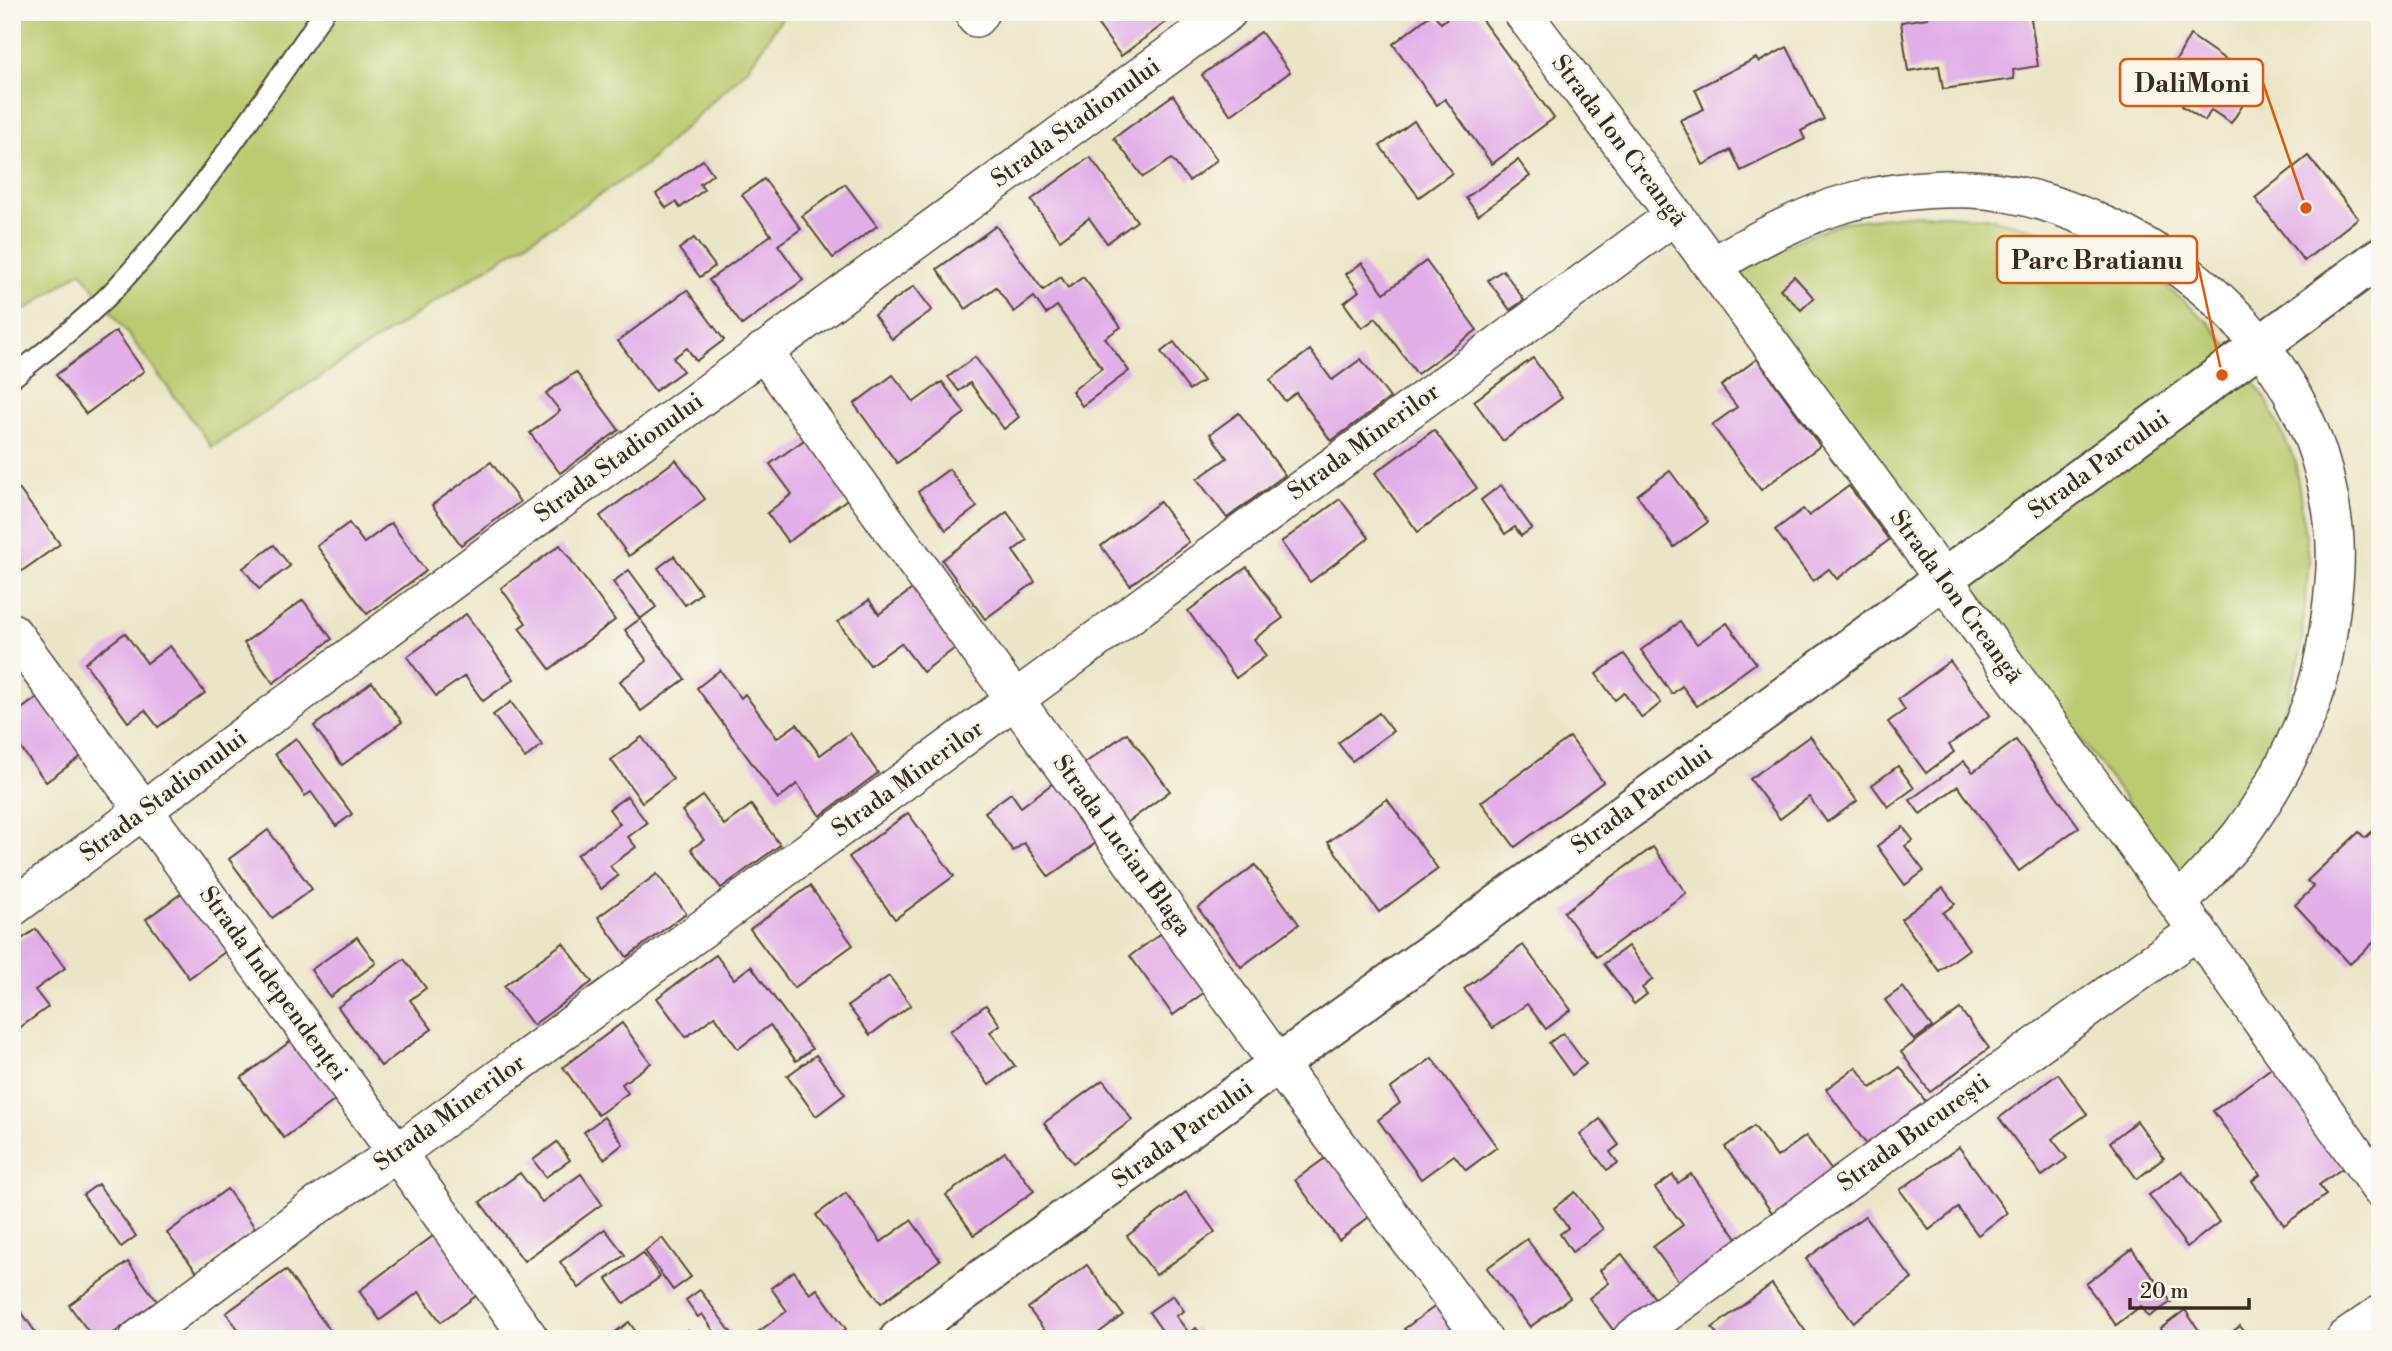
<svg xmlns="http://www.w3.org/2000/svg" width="2392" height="1351" font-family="'Libre Bodoni',serif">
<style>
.green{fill:#bacb6f;stroke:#7a7a46;stroke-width:2}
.building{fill:#e1aee8}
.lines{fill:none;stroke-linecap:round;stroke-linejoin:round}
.lane-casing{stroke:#554637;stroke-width:23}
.street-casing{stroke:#554637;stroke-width:40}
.secondary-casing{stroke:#554637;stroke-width:42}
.lane{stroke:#fff;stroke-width:19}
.street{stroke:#fff;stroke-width:37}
.secondary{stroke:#fff;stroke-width:38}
.labels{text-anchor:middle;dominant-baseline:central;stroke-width:6;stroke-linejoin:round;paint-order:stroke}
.street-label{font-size:24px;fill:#3b2a1e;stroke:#fbf7ec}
.leader{fill:none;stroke:#df570d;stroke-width:2.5}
.callout-dot{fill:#df570d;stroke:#fbf7ec;stroke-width:2.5}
.callout{fill:#fbf7ec;stroke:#df570d;stroke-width:2.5}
.callout-label{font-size:26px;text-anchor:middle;font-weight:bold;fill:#3b2a1e}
</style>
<rect width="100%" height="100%" fill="#fbf7ec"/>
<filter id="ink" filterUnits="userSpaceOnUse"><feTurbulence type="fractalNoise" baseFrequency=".0143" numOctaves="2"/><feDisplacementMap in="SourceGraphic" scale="14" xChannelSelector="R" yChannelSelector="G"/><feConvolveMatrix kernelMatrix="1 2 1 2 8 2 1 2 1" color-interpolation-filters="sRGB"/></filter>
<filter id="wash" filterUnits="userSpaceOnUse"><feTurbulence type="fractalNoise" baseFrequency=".00686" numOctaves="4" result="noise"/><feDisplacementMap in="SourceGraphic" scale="28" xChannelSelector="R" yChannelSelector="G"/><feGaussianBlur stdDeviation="1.57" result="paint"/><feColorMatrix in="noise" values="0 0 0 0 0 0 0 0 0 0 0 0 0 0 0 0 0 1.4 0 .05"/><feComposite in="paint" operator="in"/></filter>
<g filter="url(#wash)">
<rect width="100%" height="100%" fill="#ebe5c7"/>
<g class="green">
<path d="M12,12H786L747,69L644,166L212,447L81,271L26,310L12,292Z"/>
<path d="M1917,214L1986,217L2077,240L2155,277L2206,320L2241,361L2267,401L2295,461L2309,559L2301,654L2273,746L2236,809L2182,877L1738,271L1791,243L1843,222Z"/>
</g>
<g id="blocks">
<g class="building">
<path d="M1092,12H1176L1177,14L1121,56L1090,14Z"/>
<path d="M1455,12H1476L1554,118L1492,164L1445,99L1437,105L1393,44L1433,13L1441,23Z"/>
<path d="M1927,12H2030L2038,66L2013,70L2014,79L1943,89L1939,66L1908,71L1901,22L1928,18Z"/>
<path d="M1261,32L1290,72L1231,115L1202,75Z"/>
<path d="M2190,35L2258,82L2231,123L2211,110L2205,121L2182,106L2189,96L2165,81Z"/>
<path d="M1787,47L1824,119L1801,131L1805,139L1741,171L1731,150L1703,165L1680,120L1704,109L1695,89L1756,58L1759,62Z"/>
<path d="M1173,95L1217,160L1189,181L1172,159L1143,177L1114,138Z"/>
<path d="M1414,121L1452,173L1419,197L1380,146Z"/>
<path d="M2308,156L2358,218L2304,261L2255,198Z"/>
<path d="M1090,157L1137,221L1107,243L1089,218L1060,240L1031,200Z"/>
<path d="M703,160L713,174L700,184L704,190L680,208L676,202L666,208L656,194Z"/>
<path d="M1518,160L1530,176L1478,215L1466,198Z"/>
<path d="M764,179L801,229L778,245L803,280L742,325L709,280L771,235L742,195Z"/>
<path d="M845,184L877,226L833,258L802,216Z"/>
<path d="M996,226L1043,290L1061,277L1068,288L1083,277L1121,327L1105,338L1129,371L1082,406L1072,391L1102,368L1057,306L1046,314L1034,297L1014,312L996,287L966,309L937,269Z"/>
<path d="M694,238L715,266L700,277L679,249Z"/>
<path d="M1426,261L1477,330L1417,374L1376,318L1362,328L1344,303L1359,291L1346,274L1362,263L1384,293Z"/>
<path d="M1503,270L1524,300L1510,310L1488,280Z"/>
<path d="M1794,276L1814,298L1801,310L1780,289Z"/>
<path d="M914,286L932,310L892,339L874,315Z"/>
<path d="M687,290L724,340L696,361L687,348L673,358L683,371L655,391L618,341Z"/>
<path d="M116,331L144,371L86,414L56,375Z"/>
<path d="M1174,342L1203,381L1189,390L1161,352Z"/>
<path d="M1310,350L1332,380L1361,359L1390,398L1331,441L1296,393L1285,401L1270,380Z"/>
<path d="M975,357L1019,417L1004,429L970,383L959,391L948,377Z"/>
<path d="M1533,358L1562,398L1503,441L1474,401Z"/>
<path d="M1757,359L1820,446L1761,490L1712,425L1737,407L1721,386Z"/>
<path d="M576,372L619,430L560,473L530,433L560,411L546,393Z"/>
<path d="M893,375L914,402L942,382L965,413L897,463L854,404Z"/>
<path d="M1239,413L1285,475L1227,518L1197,479L1227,458L1210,434Z"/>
<path d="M1434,430L1477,488L1418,532L1375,473Z"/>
<path d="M810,436L853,495L788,542L767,513L792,494L770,464Z"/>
<path d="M676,460L705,499L629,556L600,516Z"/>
<path d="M491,462L520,502L461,545L432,505Z"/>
<path d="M949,469L977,507L946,530L918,492Z"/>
<path d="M1670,471L1708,522L1674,547L1637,495Z"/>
<path d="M16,485L60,544L19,573L12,563V488Z"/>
<path d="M1501,485L1532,528L1521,536L1515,527L1505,534L1481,500Z"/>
<path d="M1849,486L1889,540L1837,579L1829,569L1813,581L1775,530L1803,509L1809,516Z"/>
<path d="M1340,499L1369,538L1310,582L1281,542Z"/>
<path d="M1160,502L1189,542L1130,585L1101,546Z"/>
<path d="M1007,512L1027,540L1013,551L1035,582L985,619L942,560Z"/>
<path d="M349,523L364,543L391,523L426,571L367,614L317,546Z"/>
<path d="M274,545L290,566L259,589L243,568Z"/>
<path d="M560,545L615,620L550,669L519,628L526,623L501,588Z"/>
<path d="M674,556L701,593L685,605L658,568Z"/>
<path d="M1247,567L1283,618L1254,639L1266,656L1236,678L1188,611Z"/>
<path d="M629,570L656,607L640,619L613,582Z"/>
<path d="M919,584L962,643L923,672L901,643L870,665L838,622L869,600L879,614Z"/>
<path d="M303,600L332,639L273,683L244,643Z"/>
<path d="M466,614L514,679L483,701L465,676L436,696L407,657Z"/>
<path d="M640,619L685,679L641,711L620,681L647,661L625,630Z"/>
<path d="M1680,622L1697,644L1727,623L1756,663L1697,706L1682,686L1672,694L1641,650Z"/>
<path d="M125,633L147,663L170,646L205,693L158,727L145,710L128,722L85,663Z"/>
<path d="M1624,654L1661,703L1642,718L1624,693L1615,700L1596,674Z"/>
<path d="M1950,661L1990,715L1949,745L1954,752L1926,773L1888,722L1905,710L1898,699Z"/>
<path d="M720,670L741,698L745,694L777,738L797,724L820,755L850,733L878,773L820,816L797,784L778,799L697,688Z"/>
<path d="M372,682L402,722L342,765L314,726Z"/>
<path d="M42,694L86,753L46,782L12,736V716Z"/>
<path d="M511,702L542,745L525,758L493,715Z"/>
<path d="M1379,713L1393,731L1352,761L1338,743Z"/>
<path d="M1127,733L1170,791L1124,825L1081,766Z"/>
<path d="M1810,736L1857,801L1827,822L1809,797L1780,819L1750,779Z"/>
<path d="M642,737L673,779L642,802L611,760Z"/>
<path d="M1570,737L1603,782L1515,847L1481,802Z"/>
<path d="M296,738L352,814L336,826L311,792L305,796L275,754Z"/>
<path d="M2016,740L2079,827L2019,871L1958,786L1920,814L1910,800L1964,761L1973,772Z"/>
<path d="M1898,766L1914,788L1888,807L1872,785Z"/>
<path d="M1060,778L1104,837L1049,877L1024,843L1013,851L985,812L1011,793L1021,807Z"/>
<path d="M627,796L647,823L628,837L636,847L610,866L618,876L601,889L577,855L620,824L609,809Z"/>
<path d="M703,796L724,825L751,805L780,845L721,888L691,849L704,840L682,811Z"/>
<path d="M1387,799L1438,869L1379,912L1328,842Z"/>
<path d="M908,813L954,876L895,919L849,857Z"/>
<path d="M2380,824V942L2377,945L2374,942L2350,964L2295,905L2314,887L2307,881L2359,832L2365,838Z"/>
<path d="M1903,827L1913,840L1905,846L1924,871L1905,885L1877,846Z"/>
<path d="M268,830L312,889L272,918L229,859Z"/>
<path d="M1653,847L1686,893L1597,957L1564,912Z"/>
<path d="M1255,865L1299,924L1241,967L1198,908Z"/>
<path d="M657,874L686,913L627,957L598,917Z"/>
<path d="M810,886L853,945L794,988L750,929Z"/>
<path d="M1943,888L1955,904L1943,913L1969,949L1939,971L1901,919Z"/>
<path d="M186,890L229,949L189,978L146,919Z"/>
<path d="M1170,927L1213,986L1173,1015L1130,956Z"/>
<path d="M36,929L65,968L35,990L48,1007L18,1029L12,1021V946Z"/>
<path d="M357,937L376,963L330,997L311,970Z"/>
<path d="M563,943L592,982L533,1025L504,986Z"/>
<path d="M1523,945L1571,1010L1546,1029L1527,1004L1493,1028L1464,989Z"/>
<path d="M1628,946L1653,979L1642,988L1647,994L1634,1004L1604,964Z"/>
<path d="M716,955L734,979L751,966L812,1049L796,1061L770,1025L738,1049L715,1016L686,1037L657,998Z"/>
<path d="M404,959L426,988L410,1000L432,1029L381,1066L338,1007Z"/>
<path d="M889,976L911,1005L870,1035L848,1006Z"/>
<path d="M1903,987L1932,1027L1914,1040L1885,1000Z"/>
<path d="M986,1005L1000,1025L990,1032L1015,1066L989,1085L950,1031Z"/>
<path d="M1960,1009L1989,1048L1930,1092L1901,1052Z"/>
<path d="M622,1023L651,1063L622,1084L628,1093L598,1115L563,1067Z"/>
<path d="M1563,1033L1586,1064L1572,1075L1549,1043Z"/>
<path d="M295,1038L338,1098L284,1138L241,1078Z"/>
<path d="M816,1055L845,1094L816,1116L787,1076Z"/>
<path d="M1432,1058L1497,1147L1466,1170L1454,1155L1421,1179L1378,1120L1400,1103L1390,1089Z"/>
<path d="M2274,1066L2347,1165L2319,1185L2326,1195L2284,1225L2252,1181L2260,1175L2213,1111Z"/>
<path d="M1856,1067L1871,1088L1900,1067L1929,1106L1870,1149L1826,1089Z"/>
<path d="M2058,1074L2087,1114L2052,1139L2067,1158L2042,1176L1999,1118Z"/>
<path d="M1103,1080L1132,1120L1073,1163L1044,1123Z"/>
<path d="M604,1117L623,1144L604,1159L584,1132Z"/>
<path d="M1600,1119L1619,1145L1610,1152L1618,1163L1607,1170L1580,1135Z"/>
<path d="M2137,1121L2164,1158L2137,1179L2110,1142Z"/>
<path d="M1754,1126L1777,1157L1806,1136L1835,1175L1776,1218L1725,1147Z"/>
<path d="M557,1142L570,1160L546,1177L533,1160Z"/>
<path d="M1959,1147L2007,1213L1978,1235L1958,1208L1929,1230L1900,1190Z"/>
<path d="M1335,1151L1378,1210L1339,1240L1295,1180Z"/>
<path d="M1005,1152L1034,1191L974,1235L946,1195Z"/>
<path d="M2182,1171L2219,1222L2187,1247L2149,1195Z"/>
<path d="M520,1173L542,1202L581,1174L602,1204L524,1261L480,1202Z"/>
<path d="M1691,1174L1741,1244L1683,1287L1653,1247L1683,1225L1655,1188L1673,1175L1678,1183Z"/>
<path d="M98,1184L136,1236L121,1247L83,1195Z"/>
<path d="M227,1189L256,1229L197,1272L167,1233Z"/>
<path d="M1186,1192L1215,1232L1156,1275L1127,1236Z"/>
<path d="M1575,1192L1603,1229L1572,1252L1560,1234L1568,1228L1554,1208Z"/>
<path d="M846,1193L881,1242L911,1220L940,1260L881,1303L816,1215Z"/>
<path d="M1865,1216L1912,1279L1853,1322L1806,1259Z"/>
<path d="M605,1229L625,1255L579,1288L560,1262Z"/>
<path d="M437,1233L480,1293L441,1322L419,1292L380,1320L359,1291Z"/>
<path d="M662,1238L691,1277L673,1290L645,1251Z"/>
<path d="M1527,1239L1570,1298L1530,1327L1487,1268Z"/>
<path d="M2132,1249L2171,1302L2149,1317L2141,1306L2116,1325L2086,1284Z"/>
<path d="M643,1253L660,1277L624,1303L607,1279Z"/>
<path d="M1622,1254L1656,1300L1614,1331L1589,1298L1609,1283L1600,1270Z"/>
<path d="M128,1262L157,1301L106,1339H94L69,1305Z"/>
<path d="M1087,1265L1123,1315L1097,1334L1100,1339H1051L1028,1308Z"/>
<path d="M286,1270L314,1309L336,1339H291L285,1331L274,1339H246L226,1313Z"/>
<path d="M794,1271L810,1294L817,1289L846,1329L833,1339H763L758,1332L787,1311L771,1288Z"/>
<path d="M1772,1284L1811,1339H1721L1712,1328Z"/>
<path d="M700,1290L736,1339H719L702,1314L698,1317L686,1300Z"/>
<path d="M1173,1295L1184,1311L1176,1316L1189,1333L1196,1328L1204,1339H1168L1149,1312Z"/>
<path d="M12,1300L25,1317L40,1339H12Z"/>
<path d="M1444,1300L1472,1339H1411L1404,1329Z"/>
<path d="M2185,1310L2205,1339H2162L2165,1336L2160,1329Z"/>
<path d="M629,1322L641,1339H606Z"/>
<path d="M2240,1326L2250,1339H2223Z"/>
<path d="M688,1330L694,1339H676Z"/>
</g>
</g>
</g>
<g filter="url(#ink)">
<use href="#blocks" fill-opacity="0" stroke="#554637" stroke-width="2"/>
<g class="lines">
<defs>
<path id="lane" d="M12,378C46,350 82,323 113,291C193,206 258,108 324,12"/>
<g id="street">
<path d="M1522,12C1815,400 2101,791 2380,1189"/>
<path d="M976,18L980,12"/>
<path d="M1713,265C1754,242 1802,215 1847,203C1887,192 1929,188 1970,189C2024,191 2075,210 2123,234C2236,292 2317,392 2333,521C2338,555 2334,591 2329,625C2325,654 2320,682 2309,709C2293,752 2268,797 2241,834C2222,858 2200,880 2179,903"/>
<path d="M763,351L1278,1064L1483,1339"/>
<path d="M12,632L397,1153L530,1339"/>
<path d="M12,908L516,533L1228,12"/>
<path d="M138,1339L318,1205L397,1153L1675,215"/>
<path d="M1631,1339L1900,1143L2198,930"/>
<path d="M2345,1339L2380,1314"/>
</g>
<path id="secondary" d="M899,1339L1726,739L2380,257"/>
</defs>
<use href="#lane" class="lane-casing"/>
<use href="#street" class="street-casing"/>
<use href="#secondary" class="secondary-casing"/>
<use href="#lane" class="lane"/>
<use href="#street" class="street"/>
<use href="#secondary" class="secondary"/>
</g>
</g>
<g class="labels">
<g class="street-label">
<text transform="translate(1076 123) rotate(-36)">Strada Stadionului</text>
<text transform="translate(1619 141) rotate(53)">Strada Ion Creangă</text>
<text transform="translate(1364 442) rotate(-36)">Strada Minerilor</text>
<text transform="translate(619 458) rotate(-36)">Strada Stadionului</text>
<text transform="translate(2099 465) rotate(-36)">Strada Parcului</text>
<text transform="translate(1956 597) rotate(54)">Strada Ion Creangă</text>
<text transform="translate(908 779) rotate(-36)">Strada Minerilor</text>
<text transform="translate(164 796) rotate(-37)">Strada Stadionului</text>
<text transform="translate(1642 800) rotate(-36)">Strada Parcului</text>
<text transform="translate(1122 846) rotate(54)">Strada Lucian Blaga</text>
<text transform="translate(273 984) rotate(54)">Strada Independenței</text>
<text transform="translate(450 1113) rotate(-36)">Strada Minerilor</text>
<text transform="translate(1914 1133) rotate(-36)">Strada București</text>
<text transform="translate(1183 1134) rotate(-36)">Strada Parcului</text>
</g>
</g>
<path class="leader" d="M2306 208L2263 83M2222 375L2197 260"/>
<g class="callout-dot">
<circle cx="2306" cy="208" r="7"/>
<circle cx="2222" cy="375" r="7"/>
</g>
<g class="callout">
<rect x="2120" y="59" width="143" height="47" rx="7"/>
<rect x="1997" y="236" width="200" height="47" rx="7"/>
</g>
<g class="callout-label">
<text x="2192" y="92">DaliMoni</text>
<text x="2097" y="269">Parc Bratianu</text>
</g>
<rect width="2392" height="1351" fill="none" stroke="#fbf7ec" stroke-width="42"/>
<path d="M2130 1298v10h119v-10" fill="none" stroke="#3b2a1e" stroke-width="3.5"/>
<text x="2140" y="1298" font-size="21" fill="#3b2a1e" stroke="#fbf7ec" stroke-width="5" paint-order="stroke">20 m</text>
</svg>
